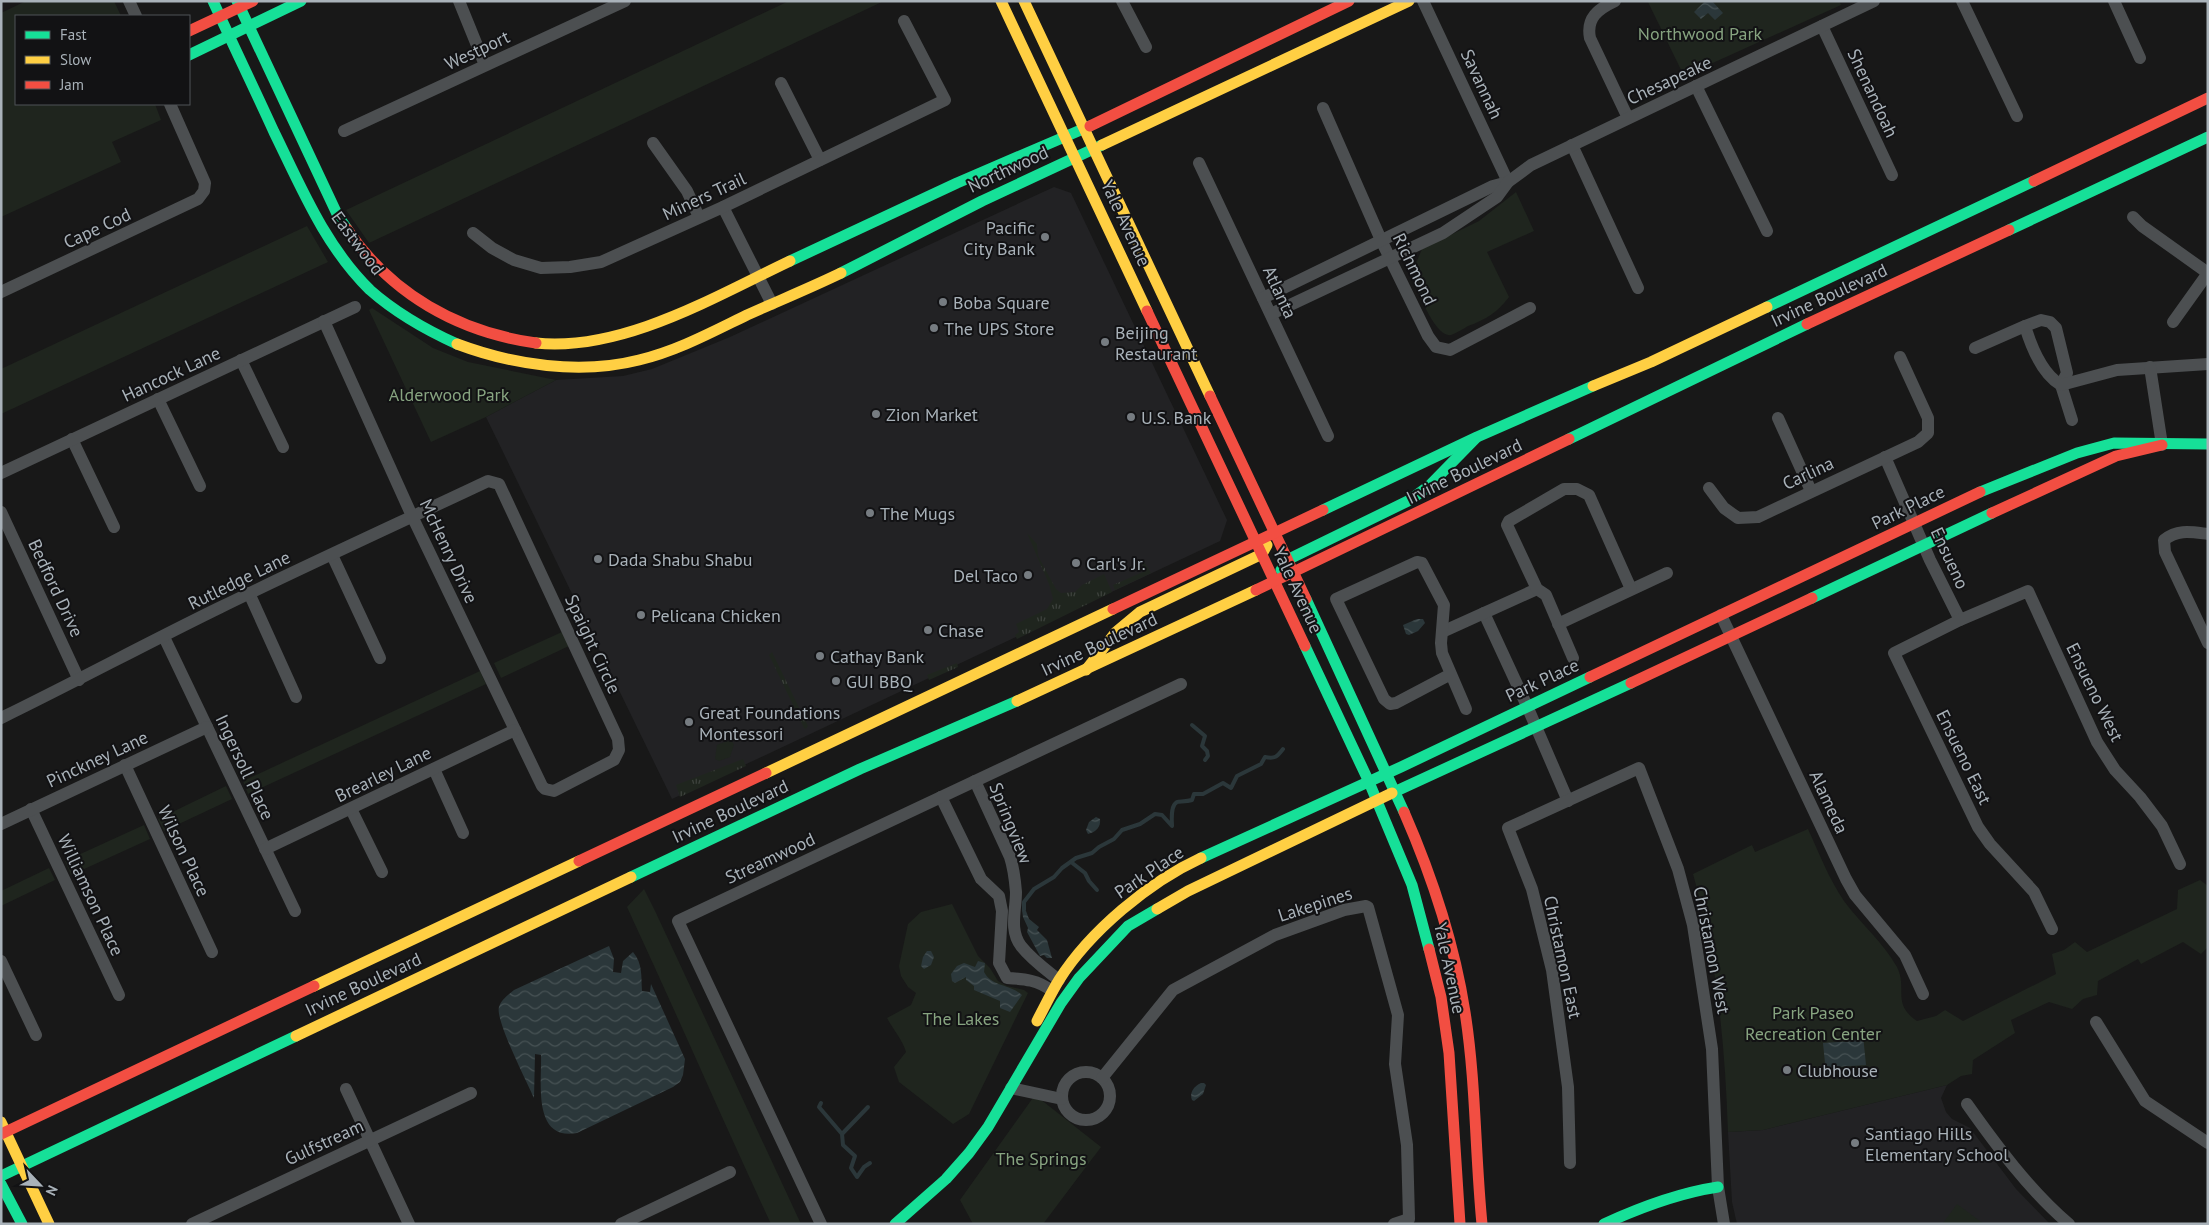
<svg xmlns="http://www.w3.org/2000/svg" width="2209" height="1225" font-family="'PT Sans',sans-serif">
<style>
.built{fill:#222224}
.grass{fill:url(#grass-tufts)}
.green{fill:#1f251e}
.water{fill:url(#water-waves)}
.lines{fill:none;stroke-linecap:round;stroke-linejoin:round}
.stream{stroke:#2b373a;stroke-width:4}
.street{stroke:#4c4f51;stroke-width:12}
.fast{stroke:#16e098;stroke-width:11}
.slow{stroke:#ffcf43;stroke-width:11}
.jam{stroke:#f24e42;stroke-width:11}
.poi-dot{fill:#767c81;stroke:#121214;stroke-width:2}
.labels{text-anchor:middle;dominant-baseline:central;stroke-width:4;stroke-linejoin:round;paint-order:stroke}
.park-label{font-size:18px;fill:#87a480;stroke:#121214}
.street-label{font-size:18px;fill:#a9b2b9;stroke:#121214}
.poi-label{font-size:18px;fill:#a9b2b9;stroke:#121214;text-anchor:start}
</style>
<defs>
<pattern id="grass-tufts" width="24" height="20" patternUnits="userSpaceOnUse" patternTransform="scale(1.25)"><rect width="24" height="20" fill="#1f251e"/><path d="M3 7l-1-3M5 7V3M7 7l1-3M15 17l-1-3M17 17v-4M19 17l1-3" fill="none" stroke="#3d423d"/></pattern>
<pattern id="water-waves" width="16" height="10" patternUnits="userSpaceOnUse" patternTransform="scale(1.25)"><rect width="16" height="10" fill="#2b373a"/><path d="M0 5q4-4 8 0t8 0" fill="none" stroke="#475254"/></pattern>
</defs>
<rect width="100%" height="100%" fill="#181818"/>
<g class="built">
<path d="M1054,187L1071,193L1227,520L1220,541L672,799L486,417L556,380L623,376L652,369L730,337Z"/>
<path d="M1947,1085L1941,1098L1946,1112L1952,1119L1970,1128L2016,1189L2050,1224H1737L1732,1202L1728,1132L1763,1130Z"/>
</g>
<g class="grass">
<path d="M1027,533L1037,544L1038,556L1056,589L1061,593L1075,592L1082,585L1104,574L1112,592L1017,639L1015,635L1019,632L1016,624L1047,609L1053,599L1049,584Z"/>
<path d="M1143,560L1151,573L1115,590L1113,585L1145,571L1142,563Z"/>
<path d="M772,652L808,726L806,729L804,728L769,655Z"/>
<path d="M957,663L958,667L929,680L927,675Z"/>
<path d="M743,759L746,766L680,797L676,785Z"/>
</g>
<g class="green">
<path d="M26,1H114L121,16H16V104H155L161,120L112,142L121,162L1,217V13Z"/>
<path d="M789,1H884L369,243L346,210Z"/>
<path d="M1839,1L1841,5L1684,76L1648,2Z"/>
<path d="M1516,192L1534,231L1487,252L1509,297C1498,312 1485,320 1468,326C1463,329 1456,333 1451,335C1434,338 1417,287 1411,275L1422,249L1479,221Z"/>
<path d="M307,226L328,262L1,414V369Z"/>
<path d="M372,308L433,348L468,362L556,380L486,417L431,442L369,310Z"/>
<path d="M562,632L569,646L501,678L494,663Z"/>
<path d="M480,671L486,684L248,794L243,781Z"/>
<path d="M730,740L734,744L730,757L719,761L715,759L717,745Z"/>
<path d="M226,786L232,799L164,831L158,819Z"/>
<path d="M144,825L150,839L71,875L65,861Z"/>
<path d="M1808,829C1819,853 1829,879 1844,901C1861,924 1883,942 1897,967C1908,989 1891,1004 1917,1021L1936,1016L1945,1010L1963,1021L2056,974L2052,954L2064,950L2075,942L2087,952L2177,909L2178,890L2200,880L2208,886V947L2201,954L2183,942L2141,964L2138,959L2098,981L2097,995L2083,999L2072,1009L2049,1002L2011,1020L2015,1033L1973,1060L1972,1074L1961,1076L1947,1085L1763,1130L1728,1132C1725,1045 1717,958 1693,874L1752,845L1755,852Z"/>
<path d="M49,868L55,880L1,906V891Z"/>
<path d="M644,889L656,913L801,1224H771C722,1119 676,1012 627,907Z"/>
<path d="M952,904L978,956L990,968L998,981L1007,986L1024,990L1028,993L969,1114L953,1124L899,1082L894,1067L906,1052C903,1041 893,1029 887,1018L911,1005L916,993L908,987L901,976L899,966L908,924L921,912Z"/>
<path d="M1035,1095L1101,1147L1043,1224H973L960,1200Z"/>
<path d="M1957,1204L1984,1224L1943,1223Z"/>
</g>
<g class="water">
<path d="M1705,1H1712L1723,13L1715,20L1708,13L1701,19L1694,12Z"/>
<path d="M1417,619H1423L1425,623L1418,631L1409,635L1406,634L1403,625Z"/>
<path d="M1096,817L1100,819C1101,827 1096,832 1088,834L1086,830L1089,822Z"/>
<path d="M1022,910L1026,911L1029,919L1039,927L1037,930L1047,940L1052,958H1047L1044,955L1040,956L1027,932L1028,928L1023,917Z"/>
<path d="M609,946L614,959L613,972L621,973L623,961L633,952C643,964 641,976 642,991L650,992L651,984L685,1059L683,1075L680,1082L673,1087L577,1133C532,1141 542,1082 541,1055L535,1054L534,1098C527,1082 495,1020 499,1007C501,1000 508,995 514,990Z"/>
<path d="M927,951H931L934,957L931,965L924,969L921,966L923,957Z"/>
<path d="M978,961L985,963L984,972C992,987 1010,984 1022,995L1010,1012L1000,1008V1001L974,990V986L966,980V977L955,983L952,981L951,974L957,966L964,963L975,967Z"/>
<path d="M1863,1035L1866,1065L1836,1067L1831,1072L1826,1073L1823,1043L1853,1041L1857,1036Z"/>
<path d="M1201,1083H1204L1206,1085L1203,1094L1194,1101L1192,1100C1189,1093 1194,1086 1201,1083Z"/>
</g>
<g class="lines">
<g class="stream">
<path d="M1192,725L1205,736L1202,746L1207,751L1208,756L1205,760"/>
<path d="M1071,862L1085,873L1089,881L1097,890"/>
<path d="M1024,910V902L1034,889L1054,877L1062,868L1076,858L1092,853L1099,847L1114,839L1122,830L1140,824L1155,814L1162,815L1172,826C1172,820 1170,806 1177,802C1179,801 1186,802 1192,800L1194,794H1203L1223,783L1231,788L1237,776L1261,764L1265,757C1275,759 1277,757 1283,749"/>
<path d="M821,1103L819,1107L842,1134L868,1107"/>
<path d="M842,1134L843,1145L855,1156L851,1168L857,1177L864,1167L870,1163"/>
</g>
<g class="street">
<path d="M129,1L136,16"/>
<path d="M459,1L485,65"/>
<path d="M1122,1L1146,47"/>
<path d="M1423,1L1508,182"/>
<path d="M1615,1C1598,9 1586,18 1590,38L1628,118"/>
<path d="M1962,1L2017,116"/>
<path d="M2114,1L2140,58"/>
<path d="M1822,26L1892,175"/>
<path d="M781,83L820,160"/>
<path d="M1696,86L1767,231"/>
<path d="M1323,108L1381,240L1428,336L1436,347L1450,350L1530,308"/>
<path d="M344,131L625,1"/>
<path d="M653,143L687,191L699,217"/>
<path d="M1572,145L1638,288"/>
<path d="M1199,163L1328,436"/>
<path d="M723,207L772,304"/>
<path d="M2133,217L2142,226L2208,273L2173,322"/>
<path d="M473,233L492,248L514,260L541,268L570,267L601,262L723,207L945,100L904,21"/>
<path d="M1,292L198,199L204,191L205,183L170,104"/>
<path d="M1263,298L1493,186L1508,182"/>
<path d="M1271,314L1443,233L1497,197L1508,182L1531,165L1874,1"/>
<path d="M2025,326L2041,320L2050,322L2056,328L2067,373L2061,385L2072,420"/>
<path d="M1975,348L2025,326C2031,346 2042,374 2061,385L2117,370L2208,364"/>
<path d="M241,360L283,447"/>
<path d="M2150,367L2162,445"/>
<path d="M158,399L200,486"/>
<path d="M1778,418L1811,491"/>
<path d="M72,439L114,527"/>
<path d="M1885,457L1930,560L1960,620"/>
<path d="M1,473L355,307"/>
<path d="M1709,488L1724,508L1738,518L1758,517L1918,442L1928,433V418L1900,357"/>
<path d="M1,512L79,680"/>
<path d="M2208,534C2191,532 2178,529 2164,540L2165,552L2208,643"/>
<path d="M332,555L380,658"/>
<path d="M249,593L296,697"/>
<path d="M1484,613L1527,706L1568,801"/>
<path d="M1721,615L1846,879L1855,895L1905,955L1923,994"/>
<path d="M1558,624L1667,573"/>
<path d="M1442,632L1537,589"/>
<path d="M164,637L295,911"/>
<path d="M1573,658L1546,595L1537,589L1507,525L1509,521L1564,489H1577L1589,495L1631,589"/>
<path d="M1451,674L1396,703L1390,704L1384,699L1336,599L1417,562L1422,563L1444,605L1441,643L1442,653L1466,709"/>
<path d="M1,718C75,682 147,643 221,607C309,564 399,523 488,481L499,484L618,739L619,750L614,760L554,791L545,789L542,786L412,516L324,321"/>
<path d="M125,765L212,952"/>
<path d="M434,769L463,833"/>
<path d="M975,781L1010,857C1014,869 1015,880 1016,892C1016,911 1009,930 1021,946C1032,960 1045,969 1059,980"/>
<path d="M941,797L981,879L999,896L1002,911L999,963L1007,978C1025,979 1038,980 1052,991"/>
<path d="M31,809L119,995"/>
<path d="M351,809L382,872"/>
<path d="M1,824L207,727"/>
<path d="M265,849L515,730"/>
<path d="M2052,929L2034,892L1990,844L1978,827L1894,653L1960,620L2028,591L2097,742L2115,770L2140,797L2162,826L2180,864"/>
<path d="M1,961L36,1035"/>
<path d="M2096,1022L2145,1101L2208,1143"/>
<circle cx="1086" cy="1096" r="24"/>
<path d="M1102,1078L1173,990L1275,935L1344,910L1366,906L1368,907L1398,1015L1395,1064L1407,1145L1409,1219L1394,1224"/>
<path d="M1011,1088L1062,1099"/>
<path d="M346,1089L409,1224"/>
<path d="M1967,1104C1996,1145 2030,1191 2069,1224"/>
<path d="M1570,1163L1568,1087L1552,970L1532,889L1508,828L1639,768L1678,869L1693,925L1712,1049L1718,1187L1724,1224"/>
<path d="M192,1224L471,1093"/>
<path d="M621,1224L730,1172"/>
<path d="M821,1224L678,921L1181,684"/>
</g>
<g class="fast">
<path d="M213,1C233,45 254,88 274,132C301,187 325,246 370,290C396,313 426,330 457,344"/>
<path d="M237,1L338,216L347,229"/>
<path d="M189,55L301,1"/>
<path d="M2009,230L2208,137"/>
<path d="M790,261L957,183L1090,126"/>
<path d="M841,273L982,201L1102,145"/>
<path d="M1767,307L2034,181"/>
<path d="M1569,439L1807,324"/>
<path d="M1980,492L2077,453L2114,443L2208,444"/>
<path d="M1323,510L1477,437L1593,386"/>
<path d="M1281,570L1287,560L1410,500L1429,486L1476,438"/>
<path d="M1812,598L1992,513"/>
<path d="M1306,599L1404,812"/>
<path d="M1305,646L1369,782L1412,885L1429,949"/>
<path d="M1392,793L1631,683"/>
<path d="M1201,858L1401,767L1590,677"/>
<path d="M631,877L860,769L1017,701"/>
<path d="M1,1176L296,1036"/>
<path d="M1,1184L22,1224"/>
<path d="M895,1224L946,1179L969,1153L988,1127L1061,1003L1079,978L1128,926L1157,909"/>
<path d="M1604,1224C1641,1207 1678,1193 1718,1187"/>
</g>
<g class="slow">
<path d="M1001,1L1147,311"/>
<path d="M1024,1L1210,396"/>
<path d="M1102,145L1409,1"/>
<path d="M536,343C622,352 714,297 790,261"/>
<path d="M457,344C513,365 580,375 639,360C677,351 712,332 747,315C778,301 810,288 841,273"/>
<path d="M1593,386L1651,362L1767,307"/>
<path d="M1086,670L1116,632L1140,612L1262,554L1267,545"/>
<path d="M1017,701L1256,590"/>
<path d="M766,773L1113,609"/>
<path d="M1157,909L1188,891L1392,793"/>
<path d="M314,986L579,861"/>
<path d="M1037,1021C1044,1008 1051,993 1059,980C1090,931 1149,882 1201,858"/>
<path d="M296,1036L631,877"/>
<path d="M1,1122L49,1224"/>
</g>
<g class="jam">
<path d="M189,31L253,1"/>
<path d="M1090,126L1349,1"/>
<path d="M2034,181L2208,98"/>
<path d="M347,229C391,294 458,332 536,343"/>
<path d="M1147,311L1305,646"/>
<path d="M1807,324L2009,230"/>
<path d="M1210,396L1306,599"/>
<path d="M1992,513L2116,456L2162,445"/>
<path d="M1256,590L1569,439"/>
<path d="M1113,609L1323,510"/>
<path d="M1590,677L1980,492"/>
<path d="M1631,683L1812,598"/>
<path d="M1404,812C1432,876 1454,942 1465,1012C1476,1082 1475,1153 1482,1224"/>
<path d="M579,861L766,773"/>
<path d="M1429,949L1441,997L1449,1053L1460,1224"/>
<path d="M1,1134L314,986"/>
</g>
</g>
<g class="poi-dot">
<circle cx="1045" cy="237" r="5"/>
<circle cx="943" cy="302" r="5"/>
<circle cx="934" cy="328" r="5"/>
<circle cx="1105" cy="342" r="5"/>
<circle cx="876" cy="414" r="5"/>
<circle cx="1131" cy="417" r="5"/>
<circle cx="870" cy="513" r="5"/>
<circle cx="598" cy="559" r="5"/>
<circle cx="1076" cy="563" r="5"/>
<circle cx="1028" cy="575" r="5"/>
<circle cx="641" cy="615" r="5"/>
<circle cx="928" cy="630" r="5"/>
<circle cx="820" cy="656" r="5"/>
<circle cx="836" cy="681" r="5"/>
<circle cx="689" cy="722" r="5"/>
<circle cx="1787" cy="1070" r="5"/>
<circle cx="1855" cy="1143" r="5"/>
</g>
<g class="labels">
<g class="park-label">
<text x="1700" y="33">Northwood Park</text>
<text x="449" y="394">Alderwood Park</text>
<text x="1813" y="1012">Park Paseo<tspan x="1813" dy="21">Recreation Center</tspan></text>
<text x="961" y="1018">The Lakes</text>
<text x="1041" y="1158">The Springs</text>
</g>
<g class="street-label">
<text transform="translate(477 50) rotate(-25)">Westport</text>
<text transform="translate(1669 80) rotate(-25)">Chesapeake</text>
<text transform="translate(1482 84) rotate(65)">Savannah</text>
<text transform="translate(1873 93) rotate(65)">Shenandoah</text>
<text transform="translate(1008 169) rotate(-25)">Northwood</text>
<text transform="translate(704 196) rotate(-25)">Miners Trail</text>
<text transform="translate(1126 223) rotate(65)">Yale Avenue</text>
<text transform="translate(97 228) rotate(-25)">Cape Cod</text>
<text transform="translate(358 243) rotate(53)">Eastwood</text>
<text transform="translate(1415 269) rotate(64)">Richmond</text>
<text transform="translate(1280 292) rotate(65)">Atlanta</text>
<text transform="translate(1829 295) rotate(-25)">Irvine Boulevard</text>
<text transform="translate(171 374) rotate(-25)">Hancock Lane</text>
<text transform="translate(1464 471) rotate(-26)">Irvine Boulevard</text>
<text transform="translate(1808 473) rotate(-25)">Carlina</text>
<text transform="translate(1908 507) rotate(-26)">Park Place</text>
<text transform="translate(449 551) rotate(65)">McHenry Drive</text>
<text transform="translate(1950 558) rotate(65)">Ensueno</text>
<text transform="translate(239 580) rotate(-26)">Rutledge Lane</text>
<text transform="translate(56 588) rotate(65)">Bedford Drive</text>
<text transform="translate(1298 590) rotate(65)">Yale Avenue</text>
<text transform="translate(593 644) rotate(65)">Spaight Circle</text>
<text transform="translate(1099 644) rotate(-25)">Irvine Boulevard</text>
<text transform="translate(1542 680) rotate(-25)">Park Place</text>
<text transform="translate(2095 692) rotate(64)">Ensueno West</text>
<text transform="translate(1964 757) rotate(64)">Ensueno East</text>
<text transform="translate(97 759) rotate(-25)">Pinckney Lane</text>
<text transform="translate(245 767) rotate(65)">Ingersoll Place</text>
<text transform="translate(383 774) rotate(-26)">Brearley Lane</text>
<text transform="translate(1829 802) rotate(65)">Alameda</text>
<text transform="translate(730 811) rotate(-25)">Irvine Boulevard</text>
<text transform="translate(1011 823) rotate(68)">Springview</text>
<text transform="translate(184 851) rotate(65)">Wilson Place</text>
<text transform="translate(770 858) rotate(-25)">Streamwood</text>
<text transform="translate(1149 872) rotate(-34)">Park Place</text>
<text transform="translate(91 895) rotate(65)">Williamson Place</text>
<text transform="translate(1315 904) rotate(-18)">Lakepines</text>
<text transform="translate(1712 950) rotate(79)">Christamon West</text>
<text transform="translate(1563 957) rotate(78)">Christamon East</text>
<text transform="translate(1450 968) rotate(78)">Yale Avenue</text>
<text transform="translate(363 984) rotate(-25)">Irvine Boulevard</text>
<text transform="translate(324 1142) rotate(-25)">Gulfstream</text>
</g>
<g class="poi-label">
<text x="1035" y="227" text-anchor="end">Pacific<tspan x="1035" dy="21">City Bank</tspan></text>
<text x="953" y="302">Boba Square</text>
<text x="944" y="328">The UPS Store</text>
<text x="1115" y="332">Beijing<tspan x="1115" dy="21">Restaurant</tspan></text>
<text x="886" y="414">Zion Market</text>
<text x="1141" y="417">U.S. Bank</text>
<text x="880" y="513">The Mugs</text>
<text x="608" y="559">Dada Shabu Shabu</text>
<text x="1086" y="563">Carl's Jr.</text>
<text x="1018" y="575" text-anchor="end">Del Taco</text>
<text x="651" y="615">Pelicana Chicken</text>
<text x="938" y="630">Chase</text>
<text x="830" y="656">Cathay Bank</text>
<text x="846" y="681">GUI BBQ</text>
<text x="699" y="712">Great Foundations<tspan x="699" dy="21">Montessori</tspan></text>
<text x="1797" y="1070">Clubhouse</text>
<text x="1865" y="1133">Santiago Hills<tspan x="1865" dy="21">Elementary School</tspan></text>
</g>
</g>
<rect width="2209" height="1225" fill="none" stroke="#a9b2b9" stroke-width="5"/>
<rect x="15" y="15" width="175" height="90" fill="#121214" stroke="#4e5256"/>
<rect x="25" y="31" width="25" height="8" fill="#16e098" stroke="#4e5256"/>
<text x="60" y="40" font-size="15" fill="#a9b2b9">Fast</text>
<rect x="25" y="56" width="25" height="8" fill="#ffcf43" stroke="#4e5256"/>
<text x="60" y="65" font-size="15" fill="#a9b2b9">Slow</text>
<rect x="25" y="81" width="25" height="8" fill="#f24e42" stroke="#4e5256"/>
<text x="60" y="90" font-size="15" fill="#a9b2b9">Jam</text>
<g transform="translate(40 1185) rotate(115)" stroke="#121214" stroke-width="4" paint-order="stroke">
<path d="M0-4L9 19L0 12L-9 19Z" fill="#a9b2b9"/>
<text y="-8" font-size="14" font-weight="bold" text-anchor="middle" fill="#a9b2b9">N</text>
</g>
</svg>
